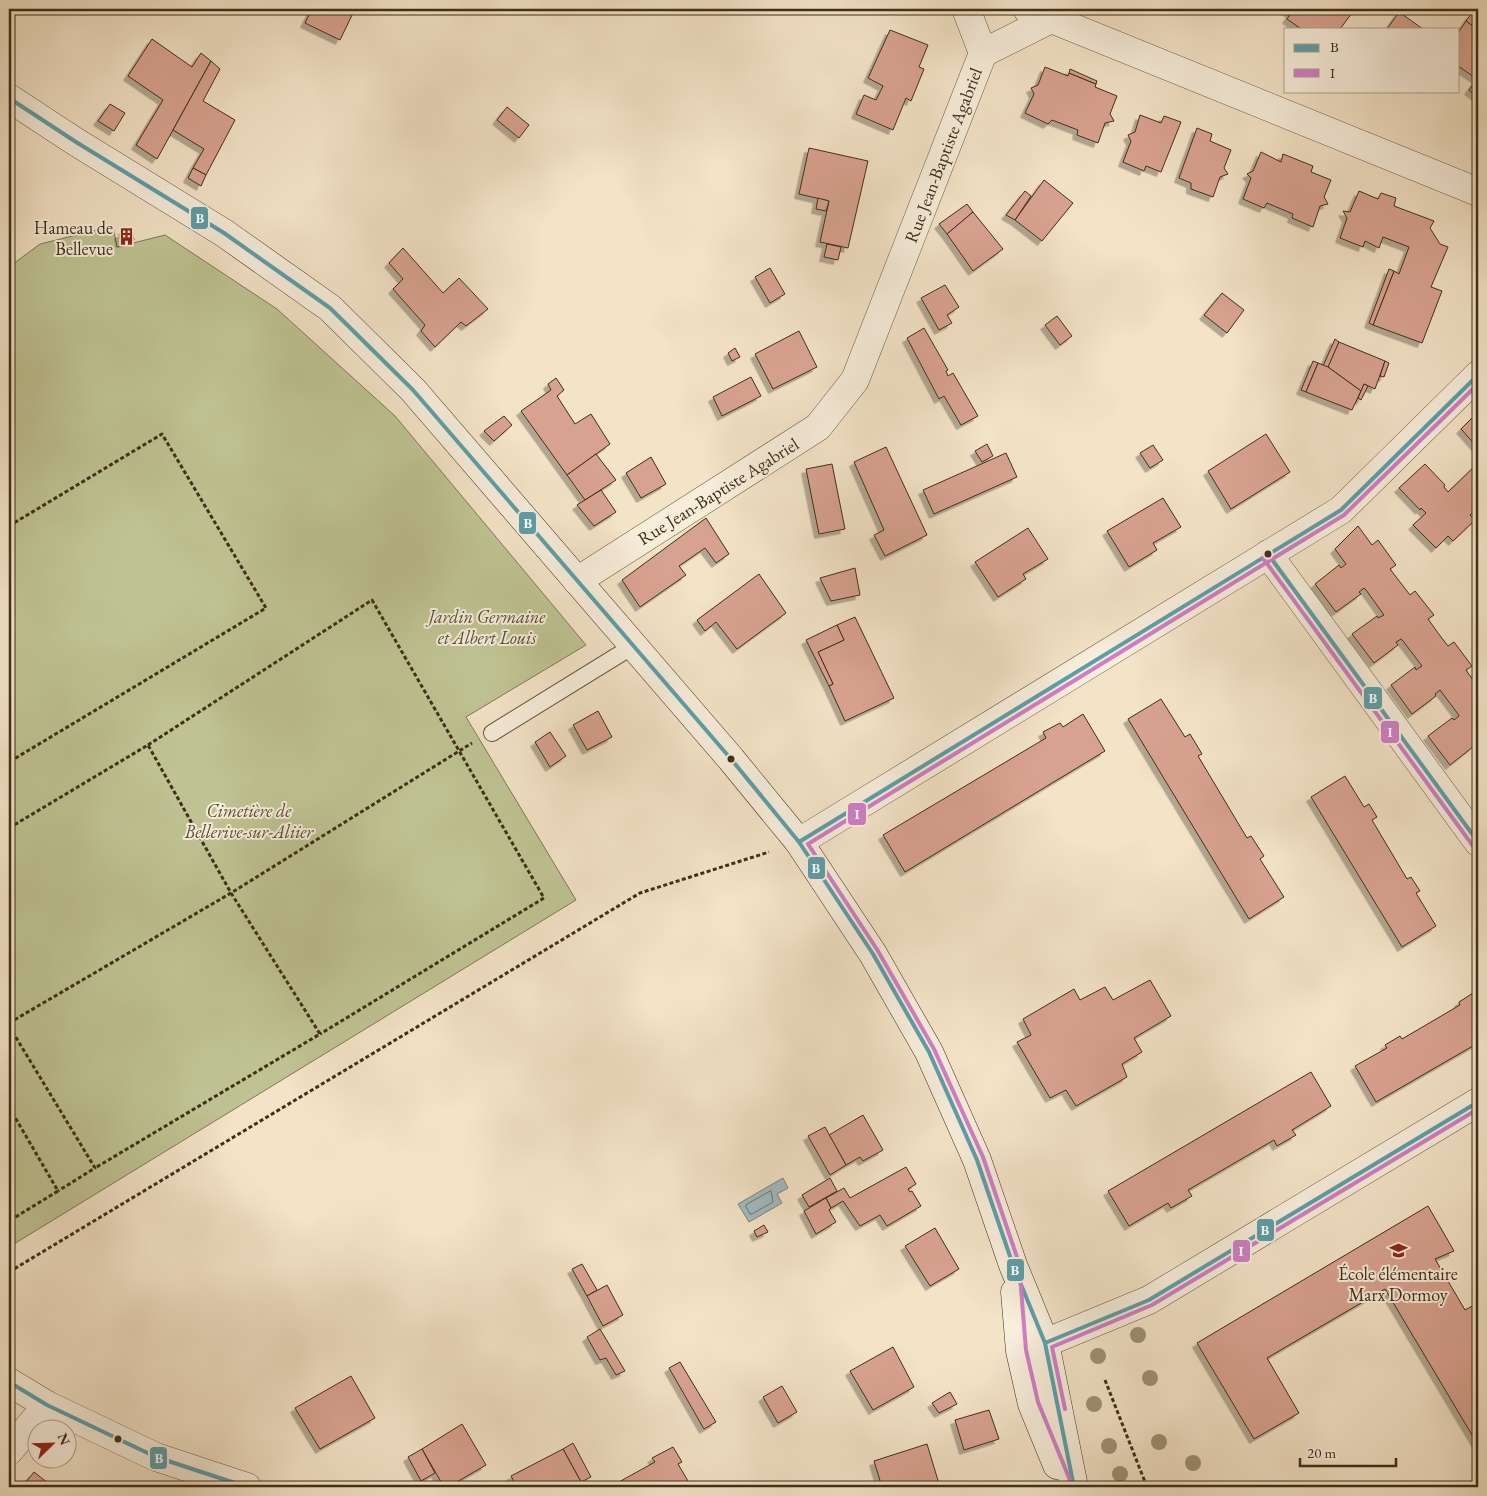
<svg xmlns="http://www.w3.org/2000/svg" width="1487" height="1496" font-family="'EB Garamond',serif">
<style>
.green{fill:#bfc393;stroke:#7e7956}
.water{fill:#a1bbc0;stroke:#79837d}
.lines{fill:none;stroke-linecap:round;stroke-linejoin:round}
.shore{stroke:#70756c;stroke-width:1}
.building{fill:#d8a290;stroke:#3e2f19;filter:url(#shadow)}
.lane-casing{stroke:#6b5c44;stroke-width:18}
.street-casing{stroke:#6b5c44;stroke-width:29}
.secondary-casing{stroke:#3e2f19;stroke-width:29}
.path{stroke:#3e2f19;stroke-width:3;stroke-dasharray:4 2.5;stroke-linecap:butt}
.lane{stroke:#f7eddb;stroke-width:16}
.street{stroke:#f7eddb;stroke-width:28}
.secondary{stroke:#f7eddb;stroke-width:28}
.bus-1-casing{stroke:#f7eddb;stroke-width:8}
.bus-2-casing{stroke:#f7eddb;stroke-width:8}
.bus-1{stroke:#5c9faa;stroke-width:4}
.bus-2{stroke:#cf7ec6;stroke-width:4}
.tree{fill:#9e9074}
.bus-dot{fill:#3e2f19;stroke:#f7eddb;stroke-width:2}
.labels{text-anchor:middle;dominant-baseline:central;stroke-width:4;stroke-linejoin:round;paint-order:stroke}
.street-label{font-size:18px;fill:#3e2f19;stroke:#f7eddb}
.poi-label{font-size:18px;fill:#3e2f19;stroke:#f7eddb;text-anchor:end}
.park-label{font-size:18px;font-style:italic;fill:#584d31;stroke:#f7eddb}
.line-badge{stroke:#f7eddb;stroke-width:2}
.badge-label{font-size:14px;text-anchor:middle;font-weight:bold;fill:#fff}
</style>
<defs>
<filter id="shadow"><feDropShadow dx="-4.5" dy="4.5" stdDeviation="0" flood-color="#0004"/></filter>
</defs>
<rect width="100%" height="100%" fill="#f3e3c7"/>
<filter id="stains"><feTurbulence type="fractalNoise" baseFrequency=".004" numOctaves="4"/><feColorMatrix values="0 0 0 0 .2 0 0 0 0 .09 0 0 0 0 .02 0 0 0 .5 -.17"/></filter>
<radialGradient id="worn" r=".72"><stop offset=".6" stop-color="#630" stop-opacity="0"/><stop offset="1" stop-color="#630" stop-opacity=".3"/></radialGradient>
<path class="green" d="M113,226L117,247L165,235L277,309L395,416L586,645L466,717L576,900L9,1247V267L40,244Z"/>
<path class="water" d="M783,1178L788,1188L777,1194L782,1203L749,1222L738,1204Z"/>
<g class="lines">
<path class="shore" d="M771,1191L773,1202L752,1214H750L746,1207V1205Z"/>
</g>
<g class="building">
<path d="M312,9H355L340,40L305,23Z"/>
<path d="M1285,9H1355L1340,29H1301L1287,19L1291,13Z"/>
<path d="M1399,12L1423,29H1387Z"/>
<path d="M1471,14L1478,19V30L1466,21Z"/>
<path d="M1466,21L1478,30V97L1469,90L1477,79L1458,66V33Z"/>
<path d="M890,30L928,45L919,67L924,69L911,101L906,98L893,130L856,114L864,95L876,100L883,86L868,78Z"/>
<path d="M152,39L192,67L201,53L211,61L157,159L136,145L163,100L128,76Z"/>
<path d="M211,61L220,69L203,101L235,120L206,175L193,168L204,149L173,130Z"/>
<path d="M1045,67L1068,76L1069,73L1096,84L1095,87L1117,96L1110,114L1114,121L1105,123L1098,143L1077,135L1078,130L1052,120L1048,124L1025,113L1034,94L1031,88L1038,85Z"/>
<path d="M1070,69L1097,81L1096,84L1069,73Z"/>
<path d="M110,104L125,113L114,131L98,121Z"/>
<path d="M507,107L529,125L519,138L497,120Z"/>
<path d="M1140,115L1161,123L1164,116L1181,122L1161,172L1146,166L1144,171L1123,162L1131,141L1128,135L1135,132Z"/>
<path d="M1197,128L1212,134L1210,141L1231,150L1224,168L1228,174L1220,177L1213,197L1191,189V183L1179,178Z"/>
<path d="M809,148L868,161L848,248L820,242L829,201L799,194Z"/>
<path d="M1261,152L1281,162L1283,154L1313,166L1311,172L1331,180L1324,197L1328,204L1320,206L1313,227L1292,218L1293,214L1267,203L1264,208L1243,199L1251,178L1247,174L1253,171Z"/>
<path d="M193,168L206,175L201,186L188,178Z"/>
<path d="M1044,180L1073,203L1042,241L1015,220Z"/>
<path d="M1025,191L1031,196L1015,220L1006,215Z"/>
<path d="M1359,191L1378,199L1381,193L1396,198L1394,206L1434,221L1430,228L1440,244L1448,247L1431,287L1442,291L1422,343L1373,325L1394,271L1399,274L1409,247L1383,237L1379,248L1365,241L1363,247L1340,238L1347,218L1343,211L1350,212Z"/>
<path d="M818,198L829,201L826,211L816,209Z"/>
<path d="M967,204L973,212L947,234L939,224Z"/>
<path d="M973,212L1003,249L973,271L947,234Z"/>
<path d="M132,230L134,240L121,243L119,234Z"/>
<path d="M827,244L841,247L838,260L824,257Z"/>
<path d="M403,248L443,293L459,278L488,309L466,326L461,322L435,347L421,331L425,325L393,289L403,279L389,263Z"/>
<path d="M770,268L785,294L770,303L755,277Z"/>
<path d="M1389,269L1394,271L1373,325L1369,323Z"/>
<path d="M945,285L959,307L947,315L952,323L939,330L921,298Z"/>
<path d="M1222,293L1244,310L1227,333L1204,315Z"/>
<path d="M1057,316L1072,336L1060,345L1045,325Z"/>
<path d="M924,328L948,370L946,371L948,376L953,373L978,416L961,425L944,396L939,399L907,338Z"/>
<path d="M799,331L817,367L773,389L755,354Z"/>
<path d="M1335,339L1339,342L1328,368L1323,366Z"/>
<path d="M1339,342L1385,361L1375,389L1364,384L1361,391L1328,367Z"/>
<path d="M735,348L740,357L732,361L728,353Z"/>
<path d="M1313,361L1318,363L1306,392L1301,390Z"/>
<path d="M1385,361L1389,363L1384,377L1380,376Z"/>
<path d="M1318,363L1328,367L1361,391L1352,410L1306,392Z"/>
<path d="M751,377L761,396L722,416L713,397Z"/>
<path d="M556,378L564,390L557,396L575,424L591,414L610,444L567,475L521,411L551,390L548,384Z"/>
<path d="M1364,384L1368,386L1361,400L1358,398Z"/>
<path d="M1478,412V448L1461,429Z"/>
<path d="M504,416L512,425L494,441L484,431Z"/>
<path d="M1266,434L1290,472L1231,509L1208,471Z"/>
<path d="M987,444L993,456L982,462L975,451Z"/>
<path d="M1153,445L1163,460L1150,468L1140,453Z"/>
<path d="M886,447L927,535L885,556L874,535L884,530L854,462Z"/>
<path d="M1006,453L1017,477L934,514L923,490Z"/>
<path d="M596,454L616,480L585,500L567,475Z"/>
<path d="M651,457L666,484L641,498L626,473Z"/>
<path d="M1478,463V508L1470,515L1475,520L1453,541L1448,536L1436,548L1413,525L1426,513L1421,508L1420,510L1399,488L1425,464L1445,485L1444,487L1448,492Z"/>
<path d="M832,464L845,529L819,534L806,469Z"/>
<path d="M601,490L616,512L594,526L577,505Z"/>
<path d="M1163,498L1181,527L1153,543L1157,550L1129,567L1107,531Z"/>
<path d="M706,518L729,554L716,563L705,548L679,566L686,575L640,607L622,580Z"/>
<path d="M1358,526L1372,545L1378,540L1396,565L1390,569L1410,595L1415,591L1434,615L1428,619L1438,633L1448,646L1454,642L1472,666L1466,670L1478,687V742L1477,741L1472,744L1474,746L1450,765L1428,736L1452,718L1454,720L1459,716L1458,714L1440,690L1435,694L1436,696L1412,714L1391,685L1415,667L1416,670L1422,666L1403,641L1401,639L1396,642L1398,645L1374,663L1352,634L1377,616L1378,618L1384,615L1366,590L1364,588L1359,592L1361,594L1336,612L1315,584L1339,565L1341,568L1346,564L1335,549Z"/>
<path d="M1028,528L1048,559L1023,574L1026,579L998,597L975,562Z"/>
<path d="M855,568L860,595L831,601L820,578Z"/>
<path d="M759,574L786,613L737,649L716,622L705,631L697,620Z"/>
<path d="M855,617L894,698L845,721L829,686L833,684L818,652L844,640L837,625Z"/>
<path d="M837,625L844,640L818,652L833,684L829,686L806,640Z"/>
<path d="M1161,699L1185,737L1190,734L1202,754L1198,756L1247,838L1251,836L1264,856L1260,859L1284,897L1249,919L1128,719Z"/>
<path d="M598,711L612,737L587,750L573,725Z"/>
<path d="M1083,714L1105,751L905,872L883,835L1046,738L1043,732L1060,723L1063,727Z"/>
<path d="M550,732L566,756L550,767L535,742Z"/>
<path d="M1345,776L1364,807L1369,804L1377,817L1372,820L1407,879L1411,877L1420,891L1416,893L1436,926L1402,947L1311,797Z"/>
<path d="M1150,980L1171,1016L1134,1038L1142,1052L1122,1064L1127,1077L1076,1106L1066,1090L1050,1098L1017,1042L1031,1035L1023,1019L1074,989L1080,1000L1105,987L1113,1000Z"/>
<path d="M1473,993L1475,996L1478,994V1043L1376,1102L1355,1066L1387,1048L1385,1045L1400,1036L1402,1039L1460,1005L1459,1002Z"/>
<path d="M1311,1072L1331,1106L1292,1130L1296,1135L1277,1146L1274,1140L1188,1190L1192,1196L1171,1208L1168,1203L1129,1226L1108,1191Z"/>
<path d="M863,1115L883,1150L863,1161L860,1157L846,1165L829,1135Z"/>
<path d="M825,1127L846,1165L830,1175L808,1136Z"/>
<path d="M906,1167L916,1184L908,1189L910,1192L912,1191L921,1206L887,1226L880,1215L860,1226L843,1201L831,1208L826,1198L844,1188L850,1198Z"/>
<path d="M830,1178L837,1191L809,1207L802,1195Z"/>
<path d="M826,1198L831,1208L829,1210L836,1222L816,1234L804,1211Z"/>
<path d="M1428,1206L1454,1251L1435,1259L1465,1310L1478,1303V1445L1385,1289L1267,1358L1299,1413L1254,1439L1197,1343Z"/>
<path d="M764,1225L768,1232L757,1237L754,1231Z"/>
<path d="M935,1228L959,1269L930,1286L905,1246Z"/>
<path d="M582,1264L597,1290L587,1296L572,1269Z"/>
<path d="M607,1285L623,1315L603,1326L587,1296Z"/>
<path d="M600,1329L625,1371L616,1375L606,1358L600,1360L587,1337Z"/>
<path d="M893,1347L914,1387L873,1410L850,1371Z"/>
<path d="M680,1362L716,1422L704,1429L669,1368Z"/>
<path d="M351,1376L375,1418L320,1449L295,1408Z"/>
<path d="M782,1386L797,1412L778,1423L763,1397Z"/>
<path d="M950,1392L957,1404L939,1413L932,1403Z"/>
<path d="M989,1410L999,1439L964,1450L955,1420Z"/>
<path d="M462,1424L486,1465L448,1487H444L422,1449Z"/>
<path d="M573,1443L591,1477L581,1482L563,1449Z"/>
<path d="M927,1444L940,1487H882L874,1461Z"/>
<path d="M673,1447L682,1462L678,1464L691,1486L688,1487H619L617,1483L655,1462L652,1458Z"/>
<path d="M422,1449L435,1473L421,1481L408,1457Z"/>
<path d="M563,1449L581,1482L572,1487H517L511,1476Z"/>
<path d="M34,1472L53,1487H22Z"/>
</g>
<g class="lines">
<defs>
<path id="lane" d="M492,733L633,646"/>
<g id="street">
<path d="M966,9L983,53"/>
<path d="M1027,9L1478,192"/>
<path d="M1268,554L1478,842"/>
<path d="M577,581L818,427L855,380L983,53L1053,18"/>
<path d="M799,842L1341,510L1478,375"/>
<path d="M1022,1351L1045,1343L1149,1300L1478,1102"/>
<path d="M9,1382L47,1405L156,1457L247,1487"/>
<path d="M9,1451L47,1405"/>
</g>
<g id="secondary">
<path d="M9,98L76,142L224,233L330,308L413,390L731,759L799,842L873,954L929,1052L977,1160L1013,1265L1045,1343L1074,1487"/>
<path d="M1015,1292L1020,1351L1032,1404L1057,1465"/>
</g>
</defs>
<use href="#lane" class="lane-casing"/>
<use href="#street" class="street-casing"/>
<use href="#secondary" class="secondary-casing"/>
<g class="path">
<path d="M9,526L162,434L266,608L9,762"/>
<path d="M148,745L372,600L544,898L320,1034"/>
<path d="M9,828L148,745L231,893L320,1034L95,1168"/>
<path d="M9,1023L231,893L472,743"/>
<path d="M9,1026L95,1168L58,1191"/>
<path d="M9,1107L58,1191L9,1221"/>
<path d="M9,1272L640,893L769,852"/>
<path d="M1105,1380L1147,1487"/>
</g>
<use href="#lane" class="lane"/>
<use href="#street" class="street"/>
<use href="#secondary" class="secondary"/>
<defs>
<g id="bus-1">
<path d="M9,98L76,142L224,233L330,308L413,390L731,759L799,842L873,954L929,1052L977,1160L1013,1265L1045,1343L1074,1487"/>
<path d="M1268,554L1478,842"/>
<path d="M799,842L1341,510L1478,375"/>
<path d="M1045,1343L1149,1300L1478,1102"/>
<path d="M9,1382L47,1405L156,1457L247,1487"/>
</g>
<g id="bus-2">
<path d="M1263,558L1473,846"/>
<path d="M1065,1409L1052,1347L1152,1305L1478,1109"/>
<path d="M1072,1485L1038,1402L1026,1350L1019,1263L983,1157L934,1049L878,951L808,844L1344,515L1478,384"/>
</g>
</defs>
<use href="#bus-1" class="bus-1-casing"/>
<use href="#bus-2" class="bus-2-casing"/>
<use href="#bus-1" class="bus-1"/>
<use href="#bus-2" class="bus-2"/>
</g>
<g class="tree">
<circle cx="1138" cy="1335" r="8"/>
<circle cx="1098" cy="1356" r="8"/>
<circle cx="1150" cy="1378" r="8"/>
<circle cx="1094" cy="1404" r="8"/>
<circle cx="1159" cy="1442" r="8"/>
<circle cx="1109" cy="1446" r="8"/>
<circle cx="1193" cy="1463" r="8"/>
<circle cx="1120" cy="1474" r="8"/>
</g>
<defs>
<symbol id="building-bare" viewBox="-9 -9 18 18"><path d="M-4-6H4V6H1V3H-1V6H-4ZM-2.5-4.3h1.7v1.8h-1.7ZM.8-4.3h1.7v1.8H.8ZM-2.5-1h1.7V.8h-1.7ZM.8-1h1.7V.8H.8Z" fill="#8f2418" stroke="#f7eddb" stroke-width="2.5" paint-order="stroke"/></symbol>
<symbol id="school-bare" viewBox="-9 -9 18 18"><path d="M0-5L7-2L0 1L-7-2ZM-4 1L0 2.5L4 1V4Q0 6-4 4Z" fill="#8f2418" stroke="#f7eddb" stroke-width="2.5" paint-order="stroke"/></symbol>
</defs>
<g fill-rule="evenodd">
<use href="#building-bare" x="114" y="224" width="25" height="25"/>
<use href="#school-bare" x="1386" y="1238" width="25" height="25"/>
</g>
<g class="bus-dot">
<circle cx="1268" cy="554" r="4.5"/>
<circle cx="731" cy="759" r="4.5"/>
<circle cx="118" cy="1439" r="4.5"/>
</g>
<g class="labels">
<g class="street-label">
<text transform="translate(943 155) rotate(-69)">Rue Jean-Baptiste Agabriel</text>
<text transform="translate(718 491) rotate(-32)">Rue Jean-Baptiste Agabriel</text>
</g>
<g class="poi-label">
<text x="113" y="227">Hameau de<tspan x="113" dy="21">Bellevue</tspan></text>
<text x="1398" y="1273" text-anchor="middle">École élémentaire<tspan x="1398" dy="21">Marx Dormoy</tspan></text>
</g>
<g class="park-label">
<text x="487" y="616">Jardin Germaine<tspan x="487" dy="21">et Albert Louis</tspan></text>
<text x="249" y="810">Cimetière de<tspan x="249" dy="21">Bellerive-sur-Aliier</tspan></text>
</g>
</g>
<g class="line-badge">
<rect x="190" y="206" width="19" height="24" rx="5" fill="#5c9faa"/>
<rect x="518" y="511" width="19" height="24" rx="5" fill="#5c9faa"/>
<rect x="1363" y="686" width="20" height="24" rx="5" fill="#5c9faa"/>
<rect x="1380" y="720" width="20" height="24" rx="5" fill="#cf7ec6"/>
<rect x="847" y="802" width="20" height="24" rx="5" fill="#cf7ec6"/>
<rect x="807" y="856" width="19" height="24" rx="5" fill="#5c9faa"/>
<rect x="1256" y="1218" width="19" height="24" rx="5" fill="#5c9faa"/>
<rect x="1232" y="1239" width="19" height="24" rx="5" fill="#cf7ec6"/>
<rect x="1006" y="1258" width="19" height="24" rx="5" fill="#5c9faa"/>
<rect x="149" y="1446" width="19" height="24" rx="5" fill="#5c9faa"/>
</g>
<g class="badge-label">
<text x="200" y="223">B</text>
<text x="528" y="528">B</text>
<text x="1373" y="703">B</text>
<text x="1390" y="737">I</text>
<text x="857" y="819">I</text>
<text x="816" y="873">B</text>
<text x="1265" y="1235">B</text>
<text x="1241" y="1256">I</text>
<text x="1015" y="1275">B</text>
<text x="159" y="1463">B</text>
</g>
<rect width="1487" height="1496" fill="none" stroke="#f3e3c7" stroke-width="30"/>
<rect x="10" y="10" width="1467" height="1476" fill="none" stroke="#3e2f19" stroke-width="2.5"/>
<rect x="15" y="15" width="1457" height="1466" fill="none" stroke="#3e2f19"/>
<rect x="1284" y="28" width="175" height="65" fill="#f7eddb" stroke="#ada18d"/>
<rect x="1294" y="44" width="25" height="8" fill="#5c9faa" stroke="#ada18d"/>
<text x="1330" y="52" font-size="15" fill="#3e2f19">B</text>
<rect x="1294" y="69" width="25" height="8" fill="#cf7ec6" stroke="#ada18d"/>
<text x="1330" y="78" font-size="15" fill="#3e2f19">I</text>
<g transform="translate(52 1444) rotate(67)"><circle r="24" fill="#f7eddb" stroke="#ada18d"/>
<path d="M0-4L9 19L0 12L-9 19Z" fill="#8f2418"/>
<text y="-8" font-size="14" font-weight="bold" text-anchor="middle" fill="#3e2f19">N</text>
</g>
<path d="M1300 1458v8h96v-8" fill="none" stroke="#3e2f19" stroke-width="2.5"/>
<text x="1307" y="1458" font-size="15" fill="#3e2f19" stroke="#f7eddb" stroke-width="4" paint-order="stroke">20 m</text>
<rect width="100%" height="100%" filter="url(#stains)"/>
<rect width="100%" height="100%" fill="url(#worn)"/>
</svg>
